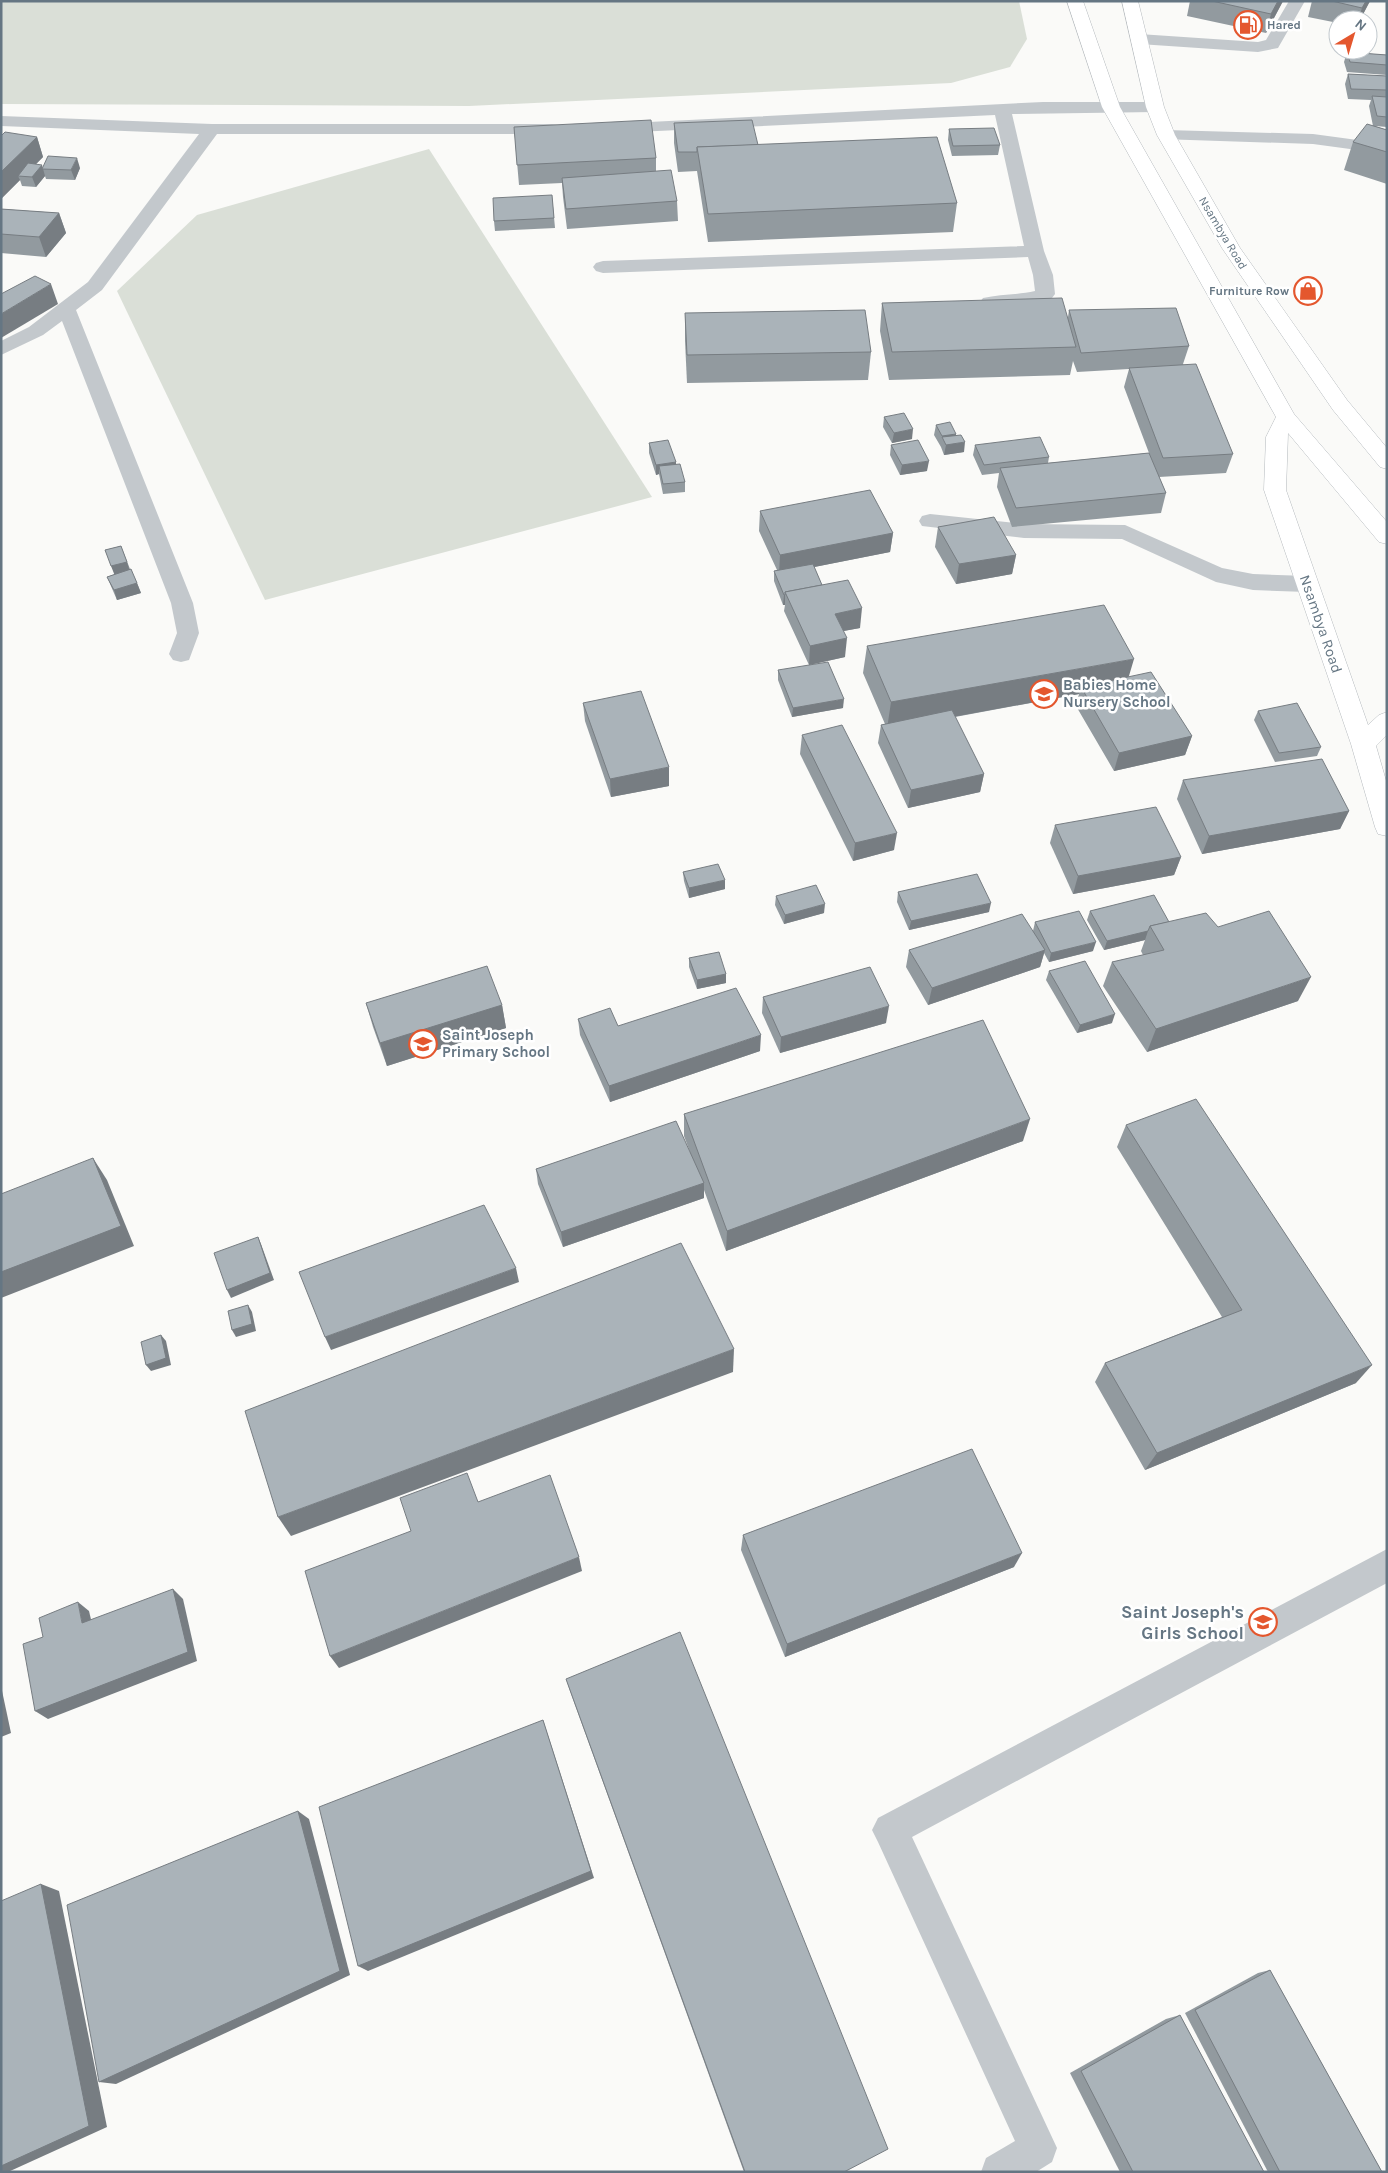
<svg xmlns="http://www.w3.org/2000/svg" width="1388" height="2173" font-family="Karla,sans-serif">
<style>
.green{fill:#dadfd7}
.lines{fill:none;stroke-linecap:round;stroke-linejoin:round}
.major-casing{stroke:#b5babe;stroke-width:1}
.minor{fill:#c3c8cc;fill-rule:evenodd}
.major{fill:#fff;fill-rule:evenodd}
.wall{fill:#929a9f}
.shaded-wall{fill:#777d82}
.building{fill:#aab3b9;stroke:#777d82}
.labels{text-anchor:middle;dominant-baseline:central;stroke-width:5;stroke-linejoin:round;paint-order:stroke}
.far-poi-label{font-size:12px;font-weight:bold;fill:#657683;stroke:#fff;text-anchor:start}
.far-street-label{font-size:12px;fill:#657683;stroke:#fff}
.street-label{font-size:15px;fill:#657683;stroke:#fff}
.poi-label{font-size:15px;font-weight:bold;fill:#657683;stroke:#fff;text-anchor:start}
.near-poi-label{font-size:18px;font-weight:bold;fill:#657683;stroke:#fff;text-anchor:end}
</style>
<rect width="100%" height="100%" fill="#fafaf8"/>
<g class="green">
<path d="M1,1H1019L1027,39L1010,67L951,83L469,106L1,104Z"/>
<path d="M429,149L652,497L265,600L117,291L197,215Z"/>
</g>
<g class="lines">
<defs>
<g id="major">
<path d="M1067,1H1083L1120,107L1294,414L1387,522V544L1379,542L1288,433L1286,490L1368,725L1379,715L1387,712V735L1376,746L1387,784V836L1378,834L1375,827L1351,744L1264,490L1266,437L1276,417L1102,107Z"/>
<path d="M1122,1H1138L1164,107L1175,135L1240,248L1347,400L1387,448V469L1380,467L1333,410L1222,248L1157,135L1146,107Z"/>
</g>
</defs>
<use href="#major" class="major-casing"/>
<g class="minor">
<path d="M1289,1H1305L1278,48L1258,52L1139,44L1133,43L1131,39L1133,35L1139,34L1258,42L1266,40Z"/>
<path d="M1043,102H1155L1161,103L1164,107L1161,111L1155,112L1012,114L1044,251L1053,275L1055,294L1052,298C1030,304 1006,312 983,306L980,302L983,298C1000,294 1018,295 1035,291L1033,275L1028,257L603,273L596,271L593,267L596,263L603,261L1024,246L995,115L615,133L609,132L606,128L609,124Z"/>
<path d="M1,116L212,124H552L558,125L561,129L558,133L552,134H217L102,290L76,310L193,603L199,633L189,660L181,662L173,660L169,654L177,633L171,603L62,321L43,335L1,355V341L29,327L88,282L199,134L1,126Z"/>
<path d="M1166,130L1313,134L1387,144V154L1313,144L1160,139L1157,135L1160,131Z"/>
<path d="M930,514L1024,524L1125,525L1222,568L1253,574L1307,576L1315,579L1318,584L1315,589L1307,592L1253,590L1216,582L1122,539L1024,538L922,526L919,521L922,516Z"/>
<path d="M1387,1549V1583L912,1837L1057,2148L1052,2162L1036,2172H981L986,2158L1015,2141L878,1842L872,1830L878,1818Z"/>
</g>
<use href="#major" class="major"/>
</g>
<g class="wall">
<path d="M1190,1H1283L1266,33L1187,16Z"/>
<path d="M1312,1H1370L1360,20H1338V23L1308,17Z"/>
<path d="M1347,52L1387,55V75L1347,72L1344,62Z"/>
<path d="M1348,74L1387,76V127L1375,126L1387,130V184L1344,170L1353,142L1373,126L1369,106L1371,100L1348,99L1345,84Z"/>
<path d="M674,123L758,145L957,203L953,232L708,242L697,171L678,172L674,143Z"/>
<path d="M514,127L656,158V171L677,201L678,221L567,229L563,197L562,183L519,185Z"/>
<path d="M949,129L1000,145L998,155L952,156L948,140Z"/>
<path d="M1,136L37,137L43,157L36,164L43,168H80L75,180L46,179L45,176L36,187L22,186L20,180L1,199Z"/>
<path d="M552,195L555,228L495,231L494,221Z"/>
<path d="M1,209L59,213L66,233L46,257L1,253Z"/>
<path d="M882,303L1068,317L1069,310L1189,346L1183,364L1233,454L1226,473L1159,477L1166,493L1161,513L1012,527L997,487L999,473L982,475L973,455L975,445L1049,457L1048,463L1149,453L1124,387L1129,369L1077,372L1073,361L1070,375L889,380L880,331Z"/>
<path d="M685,313L871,352L868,380L687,383L685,341Z"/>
<path d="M884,417L912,439L892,443L883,427Z"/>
<path d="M936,425L956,434V436L964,452L944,455L941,447L934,435Z"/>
<path d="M649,443L676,462V464L685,482V492L663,494L659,474L656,475L649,453Z"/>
<path d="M891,445L927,471L900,475L890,455Z"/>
<path d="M760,511L893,533L890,552L814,567L822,585L860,628L843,631L845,657L809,665L784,611L785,605H783L774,581V571L777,570L759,531Z"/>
<path d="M938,527L1016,555L1012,574L956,584L935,547Z"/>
<path d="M121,546L130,569L137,583L141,593L117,600L107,577L115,574L105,550Z"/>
<path d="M867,646L1128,677L1192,736L1185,755L1114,771L1076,706L1079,694L955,717L984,774L980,792L908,808L878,743L881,725L885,724L863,673Z"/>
<path d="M778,670L843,708L792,717L778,680Z"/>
<path d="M583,703L669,786L611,797L585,721Z"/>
<path d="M1258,711L1321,747L1317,756L1275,762L1254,720Z"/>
<path d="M802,735L894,850L853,861L800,754Z"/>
<path d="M1183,780L1349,811L1340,829L1202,854L1177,799Z"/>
<path d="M1055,825L1181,857L1174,875L1073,894L1050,843Z"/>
<path d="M683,872L725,889L689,898L684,881Z"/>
<path d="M898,892L989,912L909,930L897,902Z"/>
<path d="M776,896L824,913L784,924L775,905Z"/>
<path d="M1090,911L1169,922L1218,927L1298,1001L1147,1052L1103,986L1112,962L1143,955L1141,951L1145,940L1104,950L1087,920Z"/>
<path d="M1035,922L1093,951L1049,962L1044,953L1040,967L928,1005L906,967L909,950L1033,931Z"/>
<path d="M689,958L726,974V983L697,989L689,967Z"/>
<path d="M1049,971L1112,1023L1077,1033L1046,980Z"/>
<path d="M763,997L886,1023L780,1053L762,1013Z"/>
<path d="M366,1003L502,1005L506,1028L387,1066L373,1027Z"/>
<path d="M578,1019L618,1026L760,1051L610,1102L580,1035Z"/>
<path d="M684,1114L1023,1141L726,1251L704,1190V1198L563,1247L538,1184L536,1169L690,1152L684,1136Z"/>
<path d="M1126,1125L1356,1383L1145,1470L1095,1382L1105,1363L1222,1317L1117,1147Z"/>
<path d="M743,1535L1014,1567L785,1657L741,1550Z"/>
<path d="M566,1679L844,2172H744L570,1691Z"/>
<path d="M1270,1970L1382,2172H1268L1185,2013L1258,1973Z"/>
<path d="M1180,2015L1264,2172H1120L1070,2073L1166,2019Z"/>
</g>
<g class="shaded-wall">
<path d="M1278,1H1283L1266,33L1271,14Z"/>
<path d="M1366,1H1370L1360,20H1358L1362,8Z"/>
<path d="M37,137L43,157L24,176H18L20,180L1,199V172Z"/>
<path d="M77,158L80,168L75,180L71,170Z"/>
<path d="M42,165L45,176L36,187L32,177Z"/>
<path d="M59,213L66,233L46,257L39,237Z"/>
<path d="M51,284L58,304L1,338V314Z"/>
<path d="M913,429L912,439L892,443L894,433Z"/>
<path d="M956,434L954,444L965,442L964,452L944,455L946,445L942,436Z"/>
<path d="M929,461L927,471L900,475L902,465Z"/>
<path d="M676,462V472L659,466V474L656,475V465Z"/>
<path d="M893,533L890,552L779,574L780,555Z"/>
<path d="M1016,555L1012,574L956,584L959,564Z"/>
<path d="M127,562L130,572L115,576L111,566Z"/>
<path d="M137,583L141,593L117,600L114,590Z"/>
<path d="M784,595H785V605H783Z"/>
<path d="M862,608L860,628L833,633L835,614Z"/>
<path d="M847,638L845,657L809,665L810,646Z"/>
<path d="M1134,659L1126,686L1081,687L1079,694L887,729L891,702Z"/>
<path d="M844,699L843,708L792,717L793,708Z"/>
<path d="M1192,736L1185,755L1114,771L1119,753Z"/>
<path d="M669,767V786L611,797L610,779Z"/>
<path d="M984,774L980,792L908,808L911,790Z"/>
<path d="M1349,811L1340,829L1202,854L1209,836Z"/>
<path d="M897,833L894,850L853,861L855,843Z"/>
<path d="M1181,857L1174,875L1073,894L1078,876Z"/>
<path d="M725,880V889L689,898V888Z"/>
<path d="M991,903L989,912L909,930L911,921Z"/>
<path d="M825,904L824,913L784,924L785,915Z"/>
<path d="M1148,931L1145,940L1104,950L1107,941Z"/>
<path d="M1096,942L1093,951L1049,962L1051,953Z"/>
<path d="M1045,950L1040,967L928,1005L932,988Z"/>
<path d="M726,974V983L697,989V980Z"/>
<path d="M1311,977L1298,1001L1147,1052L1156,1029Z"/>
<path d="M502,1005L506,1028L387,1066L380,1043Z"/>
<path d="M889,1006L886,1023L780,1053L781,1037Z"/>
<path d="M1115,1014L1112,1023L1077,1033L1080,1025Z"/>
<path d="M761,1035L760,1051L610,1102L609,1086Z"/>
<path d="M1030,1119L1023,1141L726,1251L727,1231Z"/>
<path d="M93,1158L107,1180L134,1246L1,1298V1272Z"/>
<path d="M704,1183V1198L563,1247L561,1232Z"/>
<path d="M258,1237L261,1244L274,1280L231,1298L227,1290Z"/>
<path d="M516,1268L519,1282L331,1350L325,1337Z"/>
<path d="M248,1305L252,1312L256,1331L236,1337L232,1330Z"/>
<path d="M161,1335L166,1341L171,1365L151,1371L146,1365Z"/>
<path d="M734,1349L733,1372L291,1536L278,1517Z"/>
<path d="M1372,1365L1356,1383L1145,1470L1157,1453Z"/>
<path d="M1022,1553L1014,1567L785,1657L787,1644Z"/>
<path d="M579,1557L582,1571L339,1668L330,1656Z"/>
<path d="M173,1589L183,1599L197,1661L48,1719L35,1711Z"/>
<path d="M78,1602L89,1611L94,1632L82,1623Z"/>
<path d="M1,1686L11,1733L1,1737Z"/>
<path d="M543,1720L594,1878L368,1971L358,1966Z"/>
<path d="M298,1811L309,1819L350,1975L116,2084L99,2082Z"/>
<path d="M41,1884L59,1891L107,2127L8,2172H1V2166Z"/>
</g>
<g class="building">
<path d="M1212,1H1278L1271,14Z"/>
<path d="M1332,1H1366L1362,8Z"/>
<path d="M1347,52L1387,55V65L1350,62Z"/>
<path d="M1348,74L1387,76V90L1351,89Z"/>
<path d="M1372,96L1387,97V117L1377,116Z"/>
<path d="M651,120L656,158L517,165L514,127Z"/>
<path d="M752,120L758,145L697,147V152H678L674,123Z"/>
<path d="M1367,124L1387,130V152L1353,142Z"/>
<path d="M994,128L1000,145L953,146L949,129Z"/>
<path d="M5,132L37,137L1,172V136Z"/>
<path d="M937,137L957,203L708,214L697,147Z"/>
<path d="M48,156L77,158L71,170L42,169Z"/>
<path d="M28,163L42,165L32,177L18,176Z"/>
<path d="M671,170L677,201L566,209L562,178Z"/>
<path d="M552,195L554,218L494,221L493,198Z"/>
<path d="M1,209L59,213L39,237L1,234Z"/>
<path d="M35,276L51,284L1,314V294Z"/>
<path d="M1062,298L1076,347L892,352L882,303Z"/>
<path d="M1176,308L1189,346L1081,353L1069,310Z"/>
<path d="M865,310L871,352L687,355L685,313Z"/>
<path d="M1196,364L1233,454L1163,458L1129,368Z"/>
<path d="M904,413L913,429L894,433L884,417Z"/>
<path d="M950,422L956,434L942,436L936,425Z"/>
<path d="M961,435L965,442L946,445L942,437Z"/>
<path d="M1040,437L1049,457L984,465L975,445Z"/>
<path d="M668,440L676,462L656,465L649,443Z"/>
<path d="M918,440L929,461L902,465L891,445Z"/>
<path d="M1149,453L1166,493L1016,508L1000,468Z"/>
<path d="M680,464L685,482L663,484L659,466Z"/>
<path d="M870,490L893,533L780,555L760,511Z"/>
<path d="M994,517L1016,555L959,564L938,527Z"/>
<path d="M121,546L127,562L111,566L105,550Z"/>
<path d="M813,564L822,585L785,592V595H784L774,571Z"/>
<path d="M131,569L137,583L114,590L107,577Z"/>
<path d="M848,580L862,608L835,614L847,638L810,646L785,592Z"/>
<path d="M1104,605L1134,659L891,702L867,646Z"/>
<path d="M828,662L844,699L793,708L778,670Z"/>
<path d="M1151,672L1192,736L1119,753L1081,687Z"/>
<path d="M641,691L669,767L610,779L583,703Z"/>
<path d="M1297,703L1321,747L1279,753L1258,711Z"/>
<path d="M952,710L984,774L911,790L881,725Z"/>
<path d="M842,725L897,833L855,843L802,735Z"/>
<path d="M1322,759L1349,811L1209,836L1183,780Z"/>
<path d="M1156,807L1181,857L1078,876L1055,825Z"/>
<path d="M718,864L725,880L689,888L683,872Z"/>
<path d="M977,874L991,903L911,921L898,892Z"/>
<path d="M816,885L825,904L785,915L776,896Z"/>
<path d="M1154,895L1169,922L1150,926L1148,931L1107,941L1090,911Z"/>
<path d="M1079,911L1096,942L1051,953L1035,922Z"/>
<path d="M1269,911L1311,977L1156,1029L1112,962L1164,950L1150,926L1206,913L1218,927Z"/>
<path d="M1022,914L1045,950L932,988L909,950Z"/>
<path d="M719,952L726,974L697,980L689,958Z"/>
<path d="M1085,961L1115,1014L1080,1025L1049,971Z"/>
<path d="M487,966L502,1005L380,1043L366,1003Z"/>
<path d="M870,967L889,1006L781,1037L763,997Z"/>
<path d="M736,988L761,1035L609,1086L578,1019L610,1008L618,1026Z"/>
<path d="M983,1020L1030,1119L727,1231L684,1114Z"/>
<path d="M1196,1099L1372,1365L1157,1453L1105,1363L1242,1310L1126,1125Z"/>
<path d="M676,1121L704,1183L561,1232L536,1169Z"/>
<path d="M93,1158L121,1226L1,1272V1194Z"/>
<path d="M484,1205L516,1268L325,1337L299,1272Z"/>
<path d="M258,1237L270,1273L227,1290L214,1253Z"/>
<path d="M681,1243L734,1349L278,1517L245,1411Z"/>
<path d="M248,1305L252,1324L232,1330L228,1311Z"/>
<path d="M161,1335L166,1358L146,1365L141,1342Z"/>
<path d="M972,1449L1022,1553L787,1644L743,1535Z"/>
<path d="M467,1473L478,1502L550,1475L579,1557L330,1656L305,1571L411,1531L400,1498Z"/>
<path d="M173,1589L188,1652L35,1711L23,1644L43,1637L39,1618L78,1602L82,1623Z"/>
<path d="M680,1632L888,2149L844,2172H745L566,1679Z"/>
<path d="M543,1720L591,1871L358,1966L319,1807Z"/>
<path d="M298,1811L340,1971L99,2082L67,1905Z"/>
<path d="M41,1884L89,2126L1,2166V1901Z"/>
<path d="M1270,1970L1382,2172H1280L1195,2010Z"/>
<path d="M1180,2015L1264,2172H1133L1081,2071Z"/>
</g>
<defs>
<symbol id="fuel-ring" viewBox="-11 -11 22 22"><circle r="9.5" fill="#fff" stroke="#e4572e" stroke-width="1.5"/><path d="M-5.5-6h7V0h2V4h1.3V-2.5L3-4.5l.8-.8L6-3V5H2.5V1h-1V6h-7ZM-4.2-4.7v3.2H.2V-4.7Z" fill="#e4572e"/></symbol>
<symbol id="shop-ring" viewBox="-11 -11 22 22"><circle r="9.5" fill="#fff" stroke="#e4572e" stroke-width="1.5"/><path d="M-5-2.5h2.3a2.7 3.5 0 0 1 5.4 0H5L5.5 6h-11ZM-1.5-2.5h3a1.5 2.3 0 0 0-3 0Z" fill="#e4572e"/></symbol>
<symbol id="school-ring" viewBox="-11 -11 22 22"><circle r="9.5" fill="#fff" stroke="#e4572e" stroke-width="1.5"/><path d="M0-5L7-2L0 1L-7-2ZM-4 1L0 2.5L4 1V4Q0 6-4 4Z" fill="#e4572e"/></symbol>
</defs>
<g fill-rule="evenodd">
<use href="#fuel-ring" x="1232" y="9" width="32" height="32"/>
<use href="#shop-ring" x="1292" y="275" width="32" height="32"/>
<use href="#school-ring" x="1028" y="678" width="32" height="32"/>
<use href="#school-ring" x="407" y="1028" width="32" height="32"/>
<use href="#school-ring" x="1247" y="1606" width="32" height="32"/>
</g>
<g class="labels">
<g class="far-poi-label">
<text x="1267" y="25">Hared</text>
<text x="1289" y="291" text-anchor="end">Furniture Row</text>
</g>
<g class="far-street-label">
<text transform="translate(1223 233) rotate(59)">Nsambya Road</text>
</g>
<g class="street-label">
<text transform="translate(1321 624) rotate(71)">Nsambya Road</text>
</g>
<g class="poi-label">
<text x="1063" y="685">Babies Home<tspan x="1063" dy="17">Nursery School</tspan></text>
<text x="442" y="1035">Saint Joseph<tspan x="442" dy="17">Primary School</tspan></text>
</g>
<g class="near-poi-label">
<text x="1244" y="1612">Saint Joseph's<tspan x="1244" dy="21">Girls School</tspan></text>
</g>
</g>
<rect width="1388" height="2173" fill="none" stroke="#657683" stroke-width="5"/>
<g transform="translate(1353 35) rotate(38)"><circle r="24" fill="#ffffff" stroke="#c1c8cd"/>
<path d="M0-4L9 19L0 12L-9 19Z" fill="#e4572e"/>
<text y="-8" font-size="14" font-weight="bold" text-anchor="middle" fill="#657683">N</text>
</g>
</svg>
